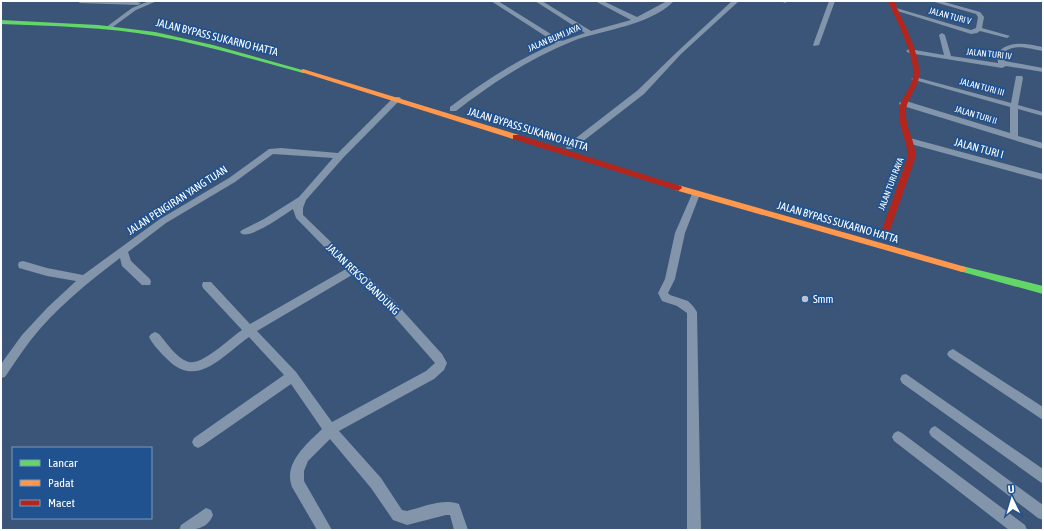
<svg xmlns="http://www.w3.org/2000/svg" width="1044" height="531" font-family="'Asap Condensed',sans-serif">
<style>
.lines{fill:none;stroke-linecap:round;stroke-linejoin:round}
.street{fill:#8295aa;fill-rule:evenodd}
.fast{fill:#63d668;fill-rule:evenodd}
.slow{fill:#ff974d;fill-rule:evenodd}
.jam{fill:#b3261e;fill-rule:evenodd}
.poi-dot{fill:#bac4cf;stroke:#215290;stroke-width:1.5}
.labels{text-anchor:middle;dominant-baseline:central;stroke-width:3.5;stroke-linejoin:round;paint-order:stroke}
.far-street-label{font-size:9px;fill:#fff;stroke:#215290}
.street-label{font-size:11px;fill:#fff;stroke:#215290}
.poi-label{font-size:11px;fill:#fff;stroke:#215290;text-anchor:start}
</style>
<rect width="100%" height="100%" fill="#3a5577"/>
<g class="lines">
<g class="street">
<path d="M77,1H133L141,3L138,5L80,3Z"/>
<path d="M149,1H157L136,10L110,29L105,28L132,8Z"/>
<path d="M491,1H498L562,41L585,33L535,1H542L591,31L631,20L595,1H603L637,17L667,1H674C649,26 605,29 573,41C531,58 492,83 456,111H450V107C483,82 518,59 556,43Z"/>
<path d="M732,1H739L681,54L644,94L573,149H567L566,147L567,145L638,90L677,52Z"/>
<path d="M781,1H788L785,3Z"/>
<path d="M829,1H835L819,45L814,46L813,45Z"/>
<path d="M931,1H941L980,12L984,17L982,28L1010,36L1007,38L980,31L977,33L971,34L891,9L896,8L971,30L976,28L978,17L976,14Z"/>
<path d="M942,33L945,35L951,56L998,63L997,54C1008,39 1027,44 1043,47V51C1031,49 1012,42 1003,54L1005,61L1043,68V72L1006,66L1002,68L909,53L906,51L909,49L944,55L939,35Z"/>
<path d="M1016,76H1022L1023,78L1018,105L1043,112V116L1018,109V136L1043,143V149L900,105L899,103L903,101H906L1010,133V107L911,79L915,77L1011,103Z"/>
<path d="M394,97H400L401,99L343,158L306,200L303,208V215L357,267L393,300L442,354L447,363L444,370L434,379L339,431L381,478L402,510L407,511C423,507 443,498 459,504L468,530H454L450,515H446L407,525L393,520L371,488L330,439L308,461L304,471V481L332,530H317L292,487C283,463 307,444 322,429L291,384L202,446L198,448L194,446L192,442L194,438L284,375L249,337C223,355 197,390 167,359C161,353 153,345 149,337L151,334L155,332L159,334C166,342 177,359 189,362C203,365 230,338 242,330L203,288L202,285L203,282H211L250,324L346,269L296,218L293,209C284,215 252,238 242,234L240,232L242,230L264,219L299,197L333,158L273,154L235,182L166,223L128,252L131,261L150,279L151,282L150,285H142L122,266L120,258C87,283 55,309 30,341C21,353 13,365 5,377L1,378V364L22,335L47,308L76,281L47,276L19,268L18,265L19,262L23,261L47,268L83,275L160,219L229,178L269,149L281,148L338,153ZM352,275L385,306L435,363L426,371L332,422L296,372L257,331Z"/>
<path d="M910,138L1043,174V180L907,143L906,141Z"/>
<path d="M696,191L700,194L685,233L675,279L668,293L670,295L688,301L693,306L697,312L701,530H687V313L677,306L662,301L658,293L665,279L675,233L692,194Z"/>
<path d="M953,349L1043,407V420L949,357L947,354L949,351Z"/>
<path d="M906,374L1043,469V484L902,383L900,379L902,375Z"/>
<path d="M935,426L1043,505V520L1038,518L931,436L929,432L931,428Z"/>
<path d="M898,431L902,433L1025,525L1027,530H1009L894,441L892,437L894,433Z"/>
<path d="M206,508L211,510L213,515C207,530 193,530 179,530L181,525Z"/>
</g>
<g class="fast">
<path d="M1,20L98,25L155,32L213,45L306,71L303,73C254,60 206,45 156,36C105,27 53,26 1,24Z"/>
<path d="M962,266L1043,286V294L959,271L957,269L959,267Z"/>
</g>
<g class="slow">
<path d="M303,69L519,135L520,137L519,139H513L301,72L300,71Z"/>
<path d="M678,185L962,266L965,267L967,269L965,271L962,272L675,190L674,188Z"/>
</g>
<g class="jam">
<path d="M888,1H894C902,20 922,56 919,77C917,90 905,100 906,114C906,129 915,141 916,156L887,238L883,241L879,238L908,156C907,141 899,128 899,114C898,100 911,90 913,77C916,57 896,20 888,1Z"/>
<path d="M513,135H519L681,186L682,188L678,191L675,190L513,139Z"/>
</g>
</g>
<circle class="poi-dot" cx="805" cy="299" r="4"/>
<g class="labels">
<g class="far-street-label">
<text transform="translate(950 16) rotate(15)">JALAN TURI V</text>
<text transform="translate(554 38) rotate(-23)">JALAN BUMI JAYA</text>
<text transform="translate(989 54) rotate(6)">JALAN TURI IV</text>
<text transform="translate(982 87) rotate(15)">JALAN TURI III</text>
<text transform="translate(976 115) rotate(17)">JALAN TURI II</text>
<text transform="translate(891 184) rotate(-69)">JALAN TURI RAYA</text>
</g>
<g class="street-label">
<text transform="translate(217 37) rotate(14)">JALAN BYPASS SUKARNO HATTA</text>
<text transform="translate(528 129) rotate(17)">JALAN BYPASS SUKARNO HATTA</text>
<text transform="translate(979 148) rotate(15)">JALAN TURI I</text>
<text transform="translate(177 200) rotate(-33)">JALAN PENGIRAN YANG TUAN</text>
<text transform="translate(838 222) rotate(16)">JALAN BYPASS SUKARNO HATTA</text>
<text transform="translate(363 279) rotate(44)">JALAN REKSO BANDUNG</text>
</g>
<g class="poi-label">
<text x="813" y="299">Smm</text>
</g>
</g>
<rect width="1044" height="531" fill="none" stroke="#ffffff" stroke-width="4"/>
<rect x="12" y="447" width="140" height="72" fill="#215290" stroke="#7a97bc"/>
<rect x="20" y="460" width="20" height="6" fill="#63d668" stroke="#7a97bc"/>
<text x="48" y="467" font-size="12" fill="#ffffff">Lancar</text>
<rect x="20" y="480" width="20" height="6" fill="#ff974d" stroke="#7a97bc"/>
<text x="48" y="487" font-size="12" fill="#ffffff">Padat</text>
<rect x="20" y="500" width="20" height="6" fill="#b3261e" stroke="#7a97bc"/>
<text x="48" y="507" font-size="12" fill="#ffffff">Macet</text>
<g transform="translate(1012 499) rotate(355)" stroke="#215290" stroke-width="3" paint-order="stroke">
<path d="M0-3L7 15L0 10L-7 15Z" fill="#ffffff"/>
<text y="-6" font-size="11" font-weight="bold" text-anchor="middle" fill="#ffffff">U</text>
</g>
</svg>
